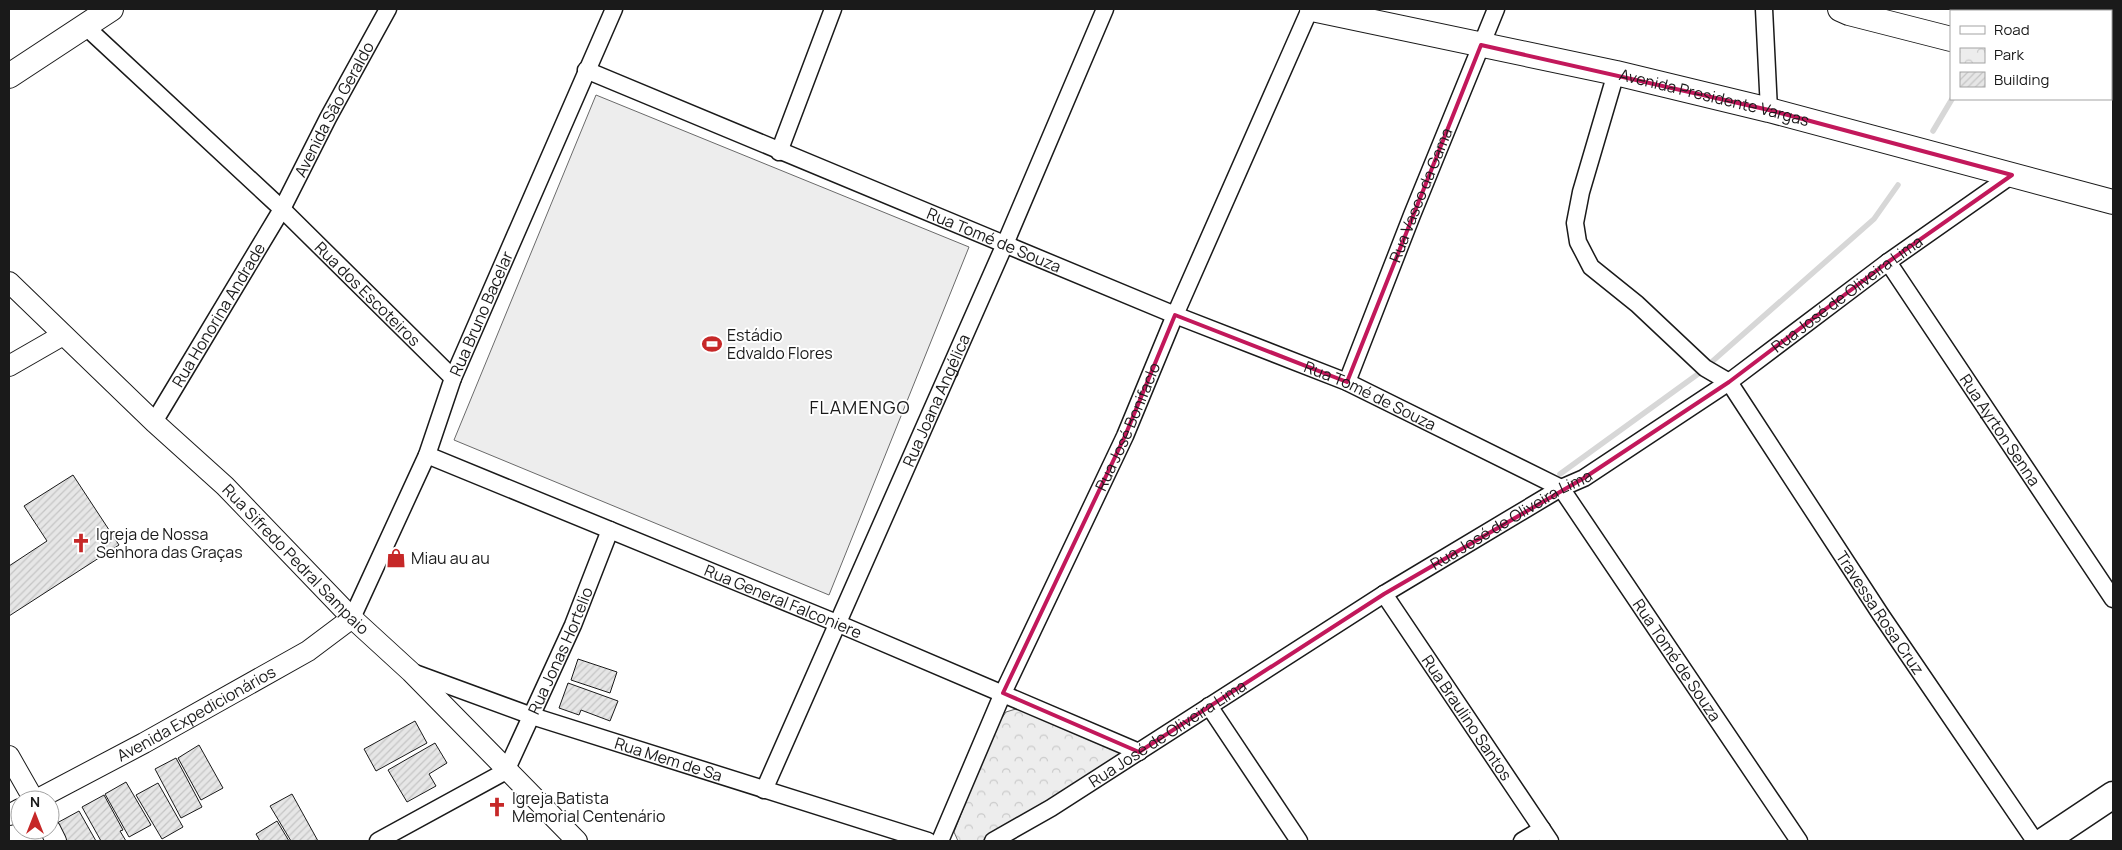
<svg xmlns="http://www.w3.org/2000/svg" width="2122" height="850" font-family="Manrope,sans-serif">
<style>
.park{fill:url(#park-crowns);stroke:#6a6a6a}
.pitch{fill:#ededed;stroke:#6a6a6a}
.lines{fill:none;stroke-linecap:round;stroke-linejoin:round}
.stream{stroke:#d7d7d7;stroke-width:5.5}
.building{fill:url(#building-hatch);stroke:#1a1a1a}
.minor-casing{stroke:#1a1a1a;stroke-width:19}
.tertiary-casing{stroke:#1a1a1a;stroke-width:22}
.secondary-casing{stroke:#1a1a1a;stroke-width:26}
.primary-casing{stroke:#1a1a1a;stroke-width:29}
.minor{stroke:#fff;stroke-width:16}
.tertiary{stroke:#fff;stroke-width:20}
.secondary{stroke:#fff;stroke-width:24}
.primary{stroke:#fff;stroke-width:26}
.marked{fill:none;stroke:#c2185b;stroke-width:4;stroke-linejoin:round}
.labels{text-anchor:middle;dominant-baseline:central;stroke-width:4;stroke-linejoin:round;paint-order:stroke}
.street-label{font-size:16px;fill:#1a1a1a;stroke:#fff}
.poi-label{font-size:16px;fill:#1a1a1a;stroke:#fff;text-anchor:start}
.neighbourhood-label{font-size:18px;letter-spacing:1px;fill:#1a1a1a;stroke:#fff}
</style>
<defs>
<pattern id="park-crowns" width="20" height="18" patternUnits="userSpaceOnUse" patternTransform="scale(1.25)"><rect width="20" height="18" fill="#ededed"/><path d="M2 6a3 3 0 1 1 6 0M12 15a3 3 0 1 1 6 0" fill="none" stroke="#cbcbcb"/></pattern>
<pattern id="building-hatch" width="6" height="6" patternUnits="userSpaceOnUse" patternTransform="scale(1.25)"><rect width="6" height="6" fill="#e6e6e6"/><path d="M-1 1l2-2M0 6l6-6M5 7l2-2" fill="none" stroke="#c5c5c5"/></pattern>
</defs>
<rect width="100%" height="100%" fill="#fff"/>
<path class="park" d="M1019,708L1120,753L1103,767L982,841H958L954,832L995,728L1006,712Z"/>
<path class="pitch" d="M596,95L969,247L829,595L454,440Z"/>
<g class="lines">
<g class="stream">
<path d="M2015,11L2017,9"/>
<path d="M1933,131L1952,99"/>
<path d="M1560,474L1698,374L1874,219L1898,185"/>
</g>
</g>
<g class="building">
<path d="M73,475L119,545L9,616V566L47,541L24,506Z"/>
<path d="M578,659L617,672L610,693L571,680Z"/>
<path d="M568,683L618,701L610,721L581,710L579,715L559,708Z"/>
<path d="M415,721L427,743L376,771L364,749Z"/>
<path d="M435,743L447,763L429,774L436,786L407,802L388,770Z"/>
<path d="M199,745L223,788L201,800L178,758Z"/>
<path d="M176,758L202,807L181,818L155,769Z"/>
<path d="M126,782L151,825L129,837L105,794Z"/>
<path d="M158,783L183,827L162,839L136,795Z"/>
<path d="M292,794L318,841H291L270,806Z"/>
<path d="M104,795L123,830L120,831L126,841H101L82,807Z"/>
<path d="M79,811L96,841H67L57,823Z"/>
<path d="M277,821L289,841H260L256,834Z"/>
</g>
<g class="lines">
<defs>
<g id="minor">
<path d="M1764,9L1769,110"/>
<path d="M1993,11L1995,9"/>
<path d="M2048,11L2050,9"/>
<path id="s1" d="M86,27L282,209L453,378"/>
<path id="s2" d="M586,70L1175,315L1347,382L1561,488L1799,841"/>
<path id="s3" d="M1616,73L1581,192L1575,223L1578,242L1591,267L1637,304L1705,368L1729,382L1881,615L2035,841"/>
<path d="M779,152L833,9"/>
<path id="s4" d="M1888,262L2113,599"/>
<path id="s5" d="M1347,382L1412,215L1496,9"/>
<path id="s6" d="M154,422L282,209L328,118L388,9"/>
<path id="s7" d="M427,455L839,624L1139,752"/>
<path id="s8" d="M1384,594L1550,841"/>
<path id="s9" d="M352,618L427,455L453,378L614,9"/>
<path id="s10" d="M412,672L532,716L928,841"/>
<path d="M1209,706L1299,841"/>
<path id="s11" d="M764,790L1005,244L1105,9"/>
<path id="s12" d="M378,841L506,771L573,625L610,530"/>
<path id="s13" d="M940,841L1003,693L1125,436L1175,315L1310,9"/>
<path id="s14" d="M993,841L1051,808L1384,594L1561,488L1584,478L1729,382L1888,262L2012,175"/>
<path d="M1522,841L1542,829"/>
</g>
<g id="tertiary">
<path id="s15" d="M9,282L154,422L225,486L352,618L411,672L577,841"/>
<path d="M9,366L63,335"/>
<path d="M9,756L34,800"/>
<path id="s16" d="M36,800L144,743L308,651L352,618"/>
<path d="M9,815L20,809"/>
<path d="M50,829L56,841"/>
</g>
<g id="secondary">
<path id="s17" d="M1312,9L1616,73L1769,110L2113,202"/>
<path d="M1840,9L1849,13L1951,39"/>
<path d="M9,76L111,9"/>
<path d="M2111,79H2113"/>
</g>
<path id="primary" d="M2044,841L2113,795"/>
</defs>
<use href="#minor" class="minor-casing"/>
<use href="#tertiary" class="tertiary-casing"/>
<use href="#secondary" class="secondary-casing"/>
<use href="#primary" class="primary-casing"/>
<use href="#minor" class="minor"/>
<use href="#tertiary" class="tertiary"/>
<use href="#secondary" class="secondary"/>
<use href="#primary" class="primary"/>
</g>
<path class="marked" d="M1481,45L1769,110L2012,175L1888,262L1729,382L1584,478L1384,594L1139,752L1003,693L1125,436L1175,315L1347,382Z"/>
<defs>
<symbol id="stadium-bare" viewBox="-9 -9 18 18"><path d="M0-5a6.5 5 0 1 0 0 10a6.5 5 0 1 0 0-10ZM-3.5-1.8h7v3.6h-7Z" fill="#c62828" stroke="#fff" stroke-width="2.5" paint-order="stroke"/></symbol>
<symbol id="church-bare" viewBox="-9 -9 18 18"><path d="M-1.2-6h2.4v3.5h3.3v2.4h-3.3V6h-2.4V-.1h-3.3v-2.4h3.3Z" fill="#c62828" stroke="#fff" stroke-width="2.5" paint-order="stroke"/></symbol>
<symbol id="shop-bare" viewBox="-9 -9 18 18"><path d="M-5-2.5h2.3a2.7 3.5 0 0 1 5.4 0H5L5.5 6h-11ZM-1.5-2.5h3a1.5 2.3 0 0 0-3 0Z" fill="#c62828" stroke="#fff" stroke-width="2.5" paint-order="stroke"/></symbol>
</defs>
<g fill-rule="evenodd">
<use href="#stadium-bare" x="698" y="330" width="28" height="28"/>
<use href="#church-bare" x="67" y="529" width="28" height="28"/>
<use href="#shop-bare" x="382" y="544" width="28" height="28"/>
<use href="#church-bare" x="483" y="793" width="28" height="28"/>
</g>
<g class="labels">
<g class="street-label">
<text stroke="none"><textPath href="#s17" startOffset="412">Avenida Presidente Vargas</textPath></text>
<text stroke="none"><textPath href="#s6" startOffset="361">Avenida São Geraldo</textPath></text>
<text stroke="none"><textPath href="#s5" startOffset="201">Rua Vasco da Gama</textPath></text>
<text stroke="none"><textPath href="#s2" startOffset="442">Rua Tomé de Souza</textPath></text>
<text stroke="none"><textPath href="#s1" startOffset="388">Rua dos Escoteiros</textPath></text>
<text stroke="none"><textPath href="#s14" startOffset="1015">Rua José de Oliveira Lima</textPath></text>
<text stroke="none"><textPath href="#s9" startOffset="331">Rua Bruno Bacelar</textPath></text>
<text stroke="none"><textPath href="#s6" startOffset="125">Rua Honorina Andrade</textPath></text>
<text stroke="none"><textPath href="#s2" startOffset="849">Rua Tomé de Souza</textPath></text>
<text stroke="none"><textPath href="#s11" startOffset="426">Rua Joana Angélica</textPath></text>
<text stroke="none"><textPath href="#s13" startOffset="455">Rua José Bonifaclo</textPath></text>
<text stroke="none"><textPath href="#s4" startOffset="202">Rua Ayrton Senna</textPath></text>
<text stroke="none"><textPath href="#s14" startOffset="610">Rua José de Oliveira Lima</textPath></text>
<text stroke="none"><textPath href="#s15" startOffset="399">Rua Sifredo Pedral Sampaio</textPath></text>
<text stroke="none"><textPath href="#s7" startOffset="385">Rua General Falconiere</textPath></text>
<text stroke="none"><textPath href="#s3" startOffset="659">Travessa Rosa Cruz</textPath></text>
<text stroke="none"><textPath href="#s12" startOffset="278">Rua Jonas Hortelio</textPath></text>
<text stroke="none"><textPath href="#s2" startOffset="1269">Rua Tomé de Souza</textPath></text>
<text stroke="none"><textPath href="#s16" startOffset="182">Avenida Expedicionários</textPath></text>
<text stroke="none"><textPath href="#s8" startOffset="149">Rua Braulino Santos</textPath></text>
<text stroke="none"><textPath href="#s14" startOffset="205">Rua José de Oliveira Lima</textPath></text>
<text stroke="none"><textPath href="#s10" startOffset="271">Rua Mem de Sa</textPath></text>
</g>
<g class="poi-label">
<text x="727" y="335">Estádio<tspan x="727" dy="18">Edvaldo Flores</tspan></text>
<text x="96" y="534">Igreja de Nossa<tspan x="96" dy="18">Senhora das Graças</tspan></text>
<text x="411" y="558">Miau au au</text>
<text x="512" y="798">Igreja Batista<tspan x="512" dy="18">Memorial Centenário</tspan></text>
</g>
<g class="neighbourhood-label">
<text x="860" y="407">FLAMENGO</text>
</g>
</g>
<rect width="2122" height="850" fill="none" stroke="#1a1a1a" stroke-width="20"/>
<rect x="1950" y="10" width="162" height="90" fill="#ffffff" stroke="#a3a3a3"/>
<rect x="1960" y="26" width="25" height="8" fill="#ffffff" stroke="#a3a3a3"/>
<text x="1994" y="35" font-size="15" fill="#1a1a1a">Road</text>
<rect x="1960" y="48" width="25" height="15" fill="url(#park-crowns)" stroke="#a3a3a3"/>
<text x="1994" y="60" font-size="15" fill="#1a1a1a">Park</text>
<rect x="1960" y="72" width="25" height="15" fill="url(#building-hatch)" stroke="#a3a3a3"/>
<text x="1994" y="85" font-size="15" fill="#1a1a1a">Building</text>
<g transform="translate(35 815)"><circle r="24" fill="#ffffff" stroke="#a3a3a3"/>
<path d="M0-4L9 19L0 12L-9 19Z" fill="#c62828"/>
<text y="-8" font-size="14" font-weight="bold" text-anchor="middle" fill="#1a1a1a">N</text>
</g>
</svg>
